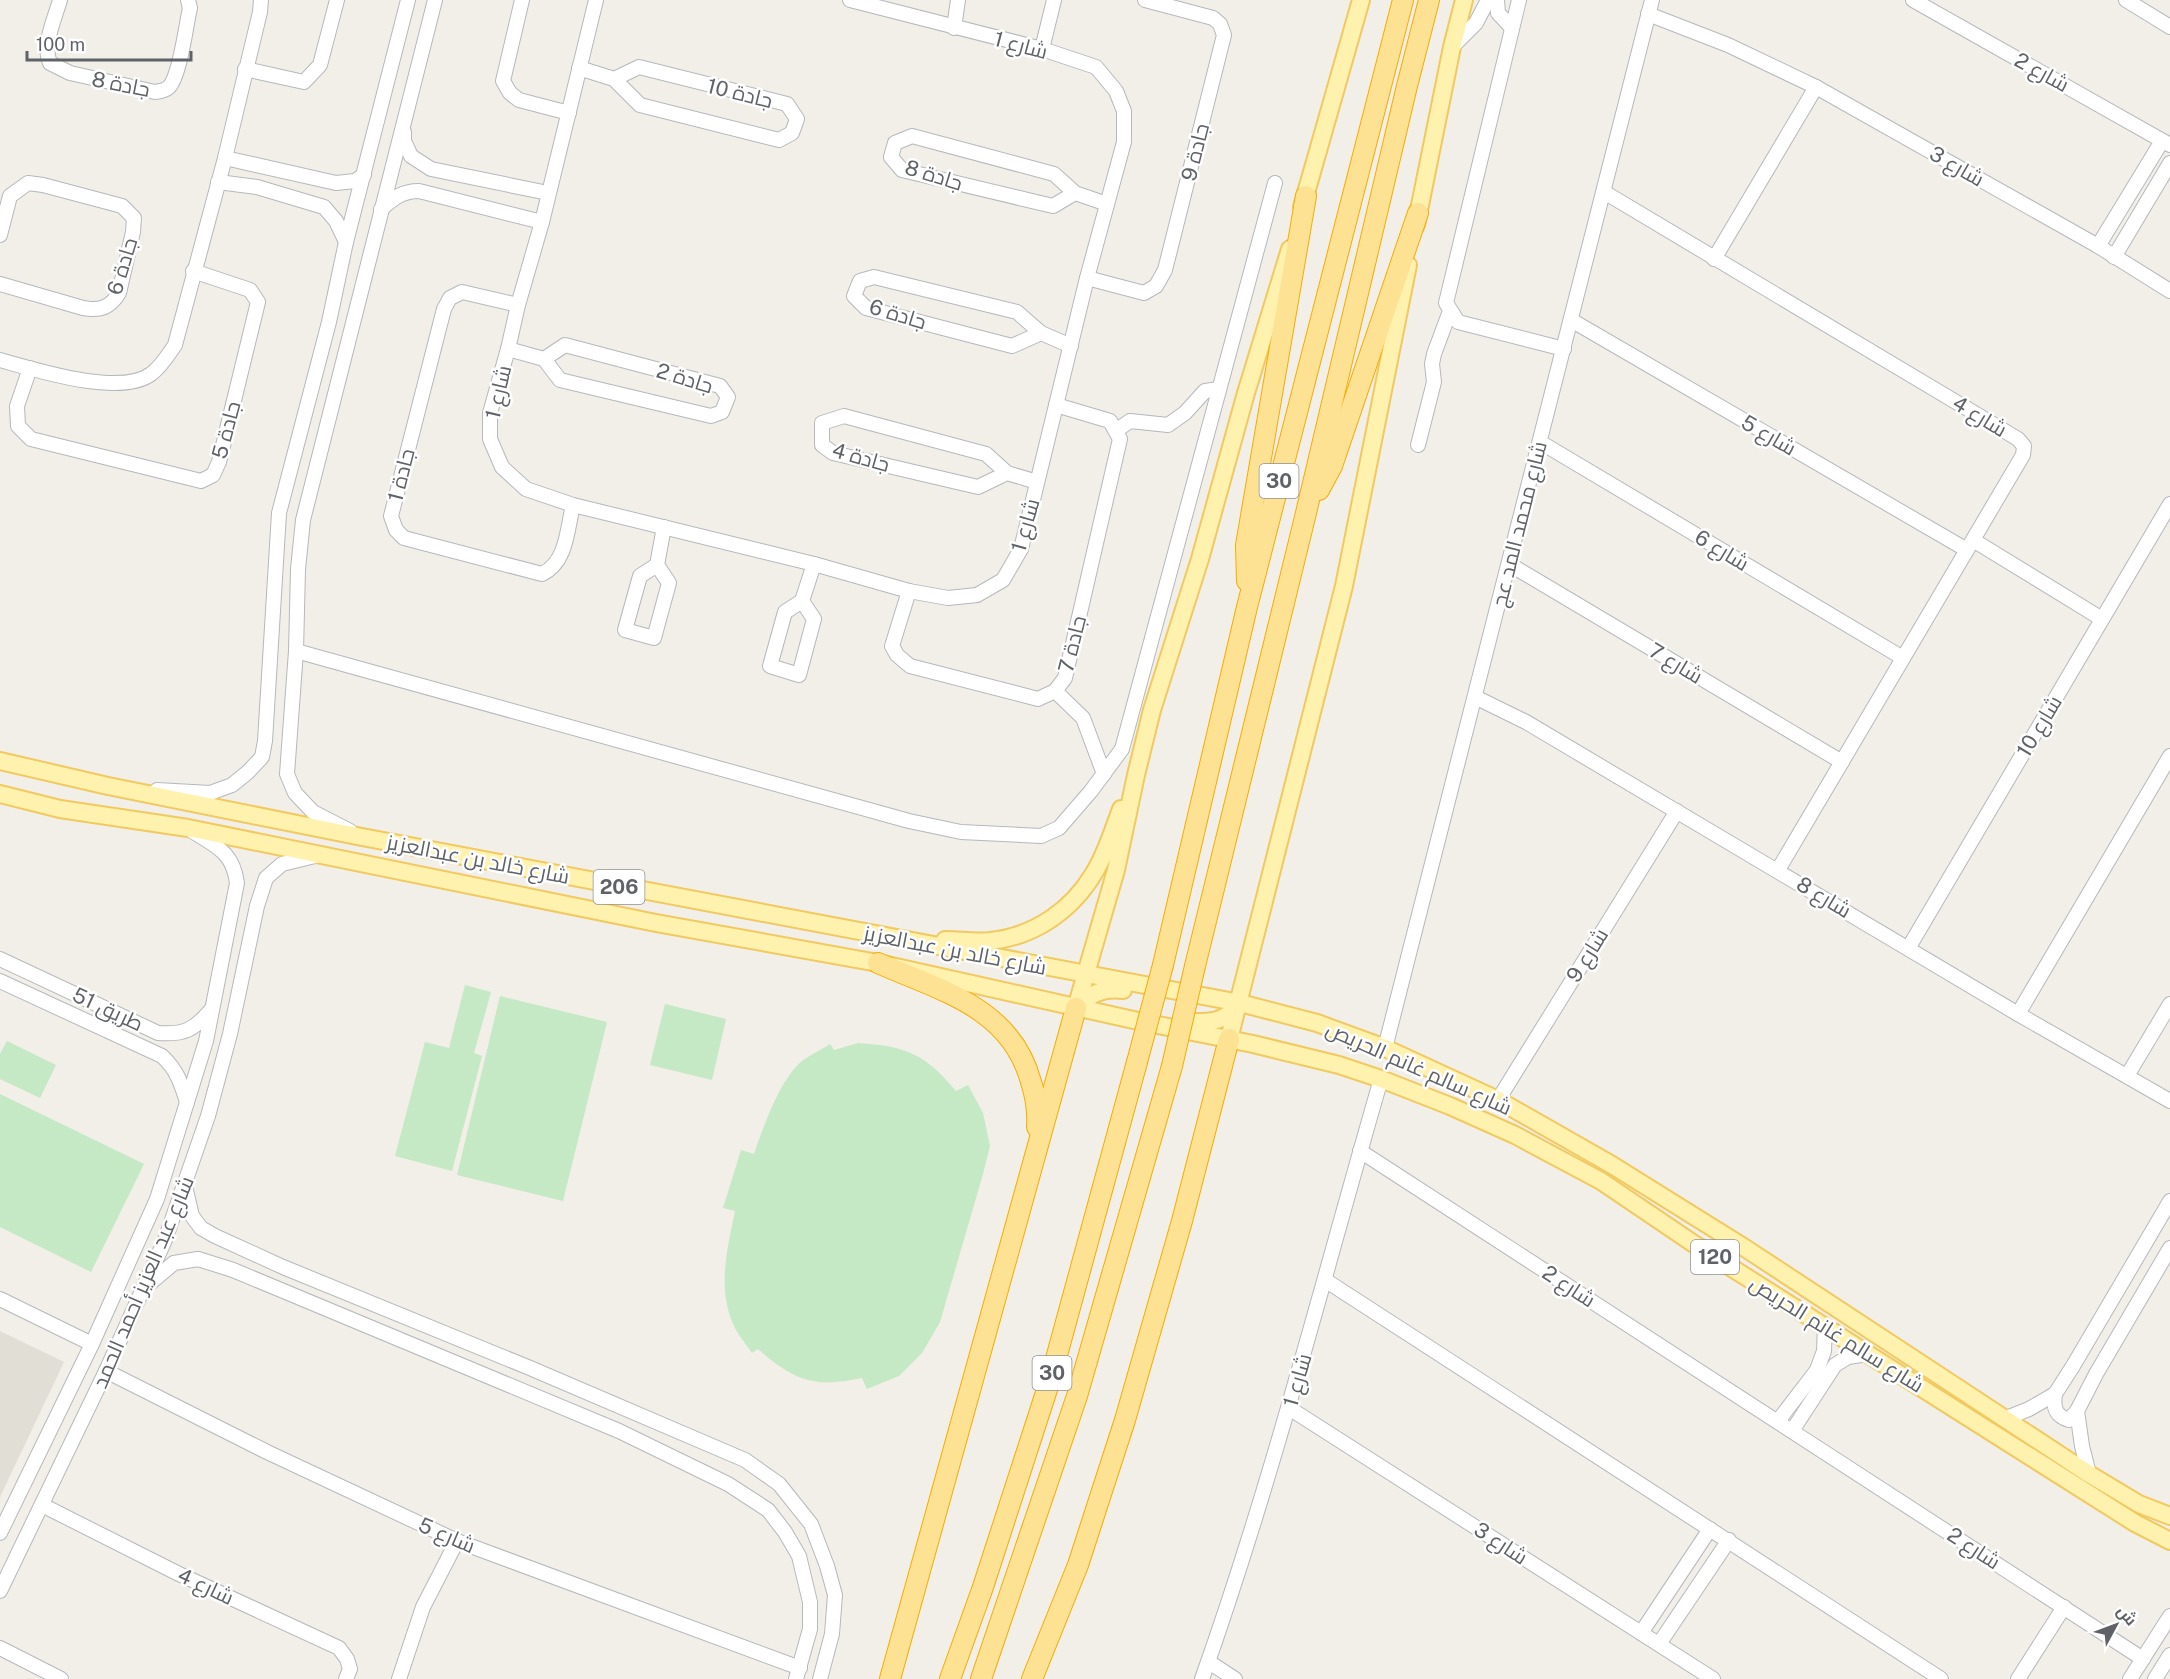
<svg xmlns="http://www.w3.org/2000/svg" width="2170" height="1679" font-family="'Public Sans',Cairo,sans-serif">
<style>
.education{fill:#e1ded6}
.green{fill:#c5e8c5}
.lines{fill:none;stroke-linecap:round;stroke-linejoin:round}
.minor-casing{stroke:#b5b8bc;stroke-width:16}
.major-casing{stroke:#f2c960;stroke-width:20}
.highway-casing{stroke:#f9ab00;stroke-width:22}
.minor{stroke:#fff;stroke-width:14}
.major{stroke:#fff2af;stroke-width:16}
.highway{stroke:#fde293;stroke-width:20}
.highway-bridge-casing{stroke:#f9ab00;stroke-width:22;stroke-linecap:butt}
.highway-bridge{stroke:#fde293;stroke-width:20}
.labels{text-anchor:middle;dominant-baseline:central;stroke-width:5;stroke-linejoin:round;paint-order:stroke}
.shield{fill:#fff;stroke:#8f9295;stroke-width:1.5}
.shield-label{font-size:20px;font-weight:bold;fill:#5f6368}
.street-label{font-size:21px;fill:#5f6368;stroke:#fff}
</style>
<rect width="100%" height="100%" fill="#f1efe8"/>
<path class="education" d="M0,1331L64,1362L0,1497Z"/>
<g class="green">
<path d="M465,985L491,992L474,1053L482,1056L452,1171L395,1156L425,1042L449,1048Z"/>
<path d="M500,996L607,1022L563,1201L457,1175Z"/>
<path d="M665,1004L726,1019L712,1080L650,1065Z"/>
<path d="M7,1041L56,1065L40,1098L0,1079V1054Z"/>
<path d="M858,1043C906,1046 925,1054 956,1091L968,1085L983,1113L990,1146L983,1174L940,1322L922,1353L899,1376L867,1389L862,1378C814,1388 795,1381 758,1349L752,1353C747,1346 741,1338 736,1330C716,1293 727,1250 735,1211L723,1208L741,1150L754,1154C763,1128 780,1079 802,1061C810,1055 821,1050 830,1044L834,1050Z"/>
<path d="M0,1094L144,1164L91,1272L0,1227Z"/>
</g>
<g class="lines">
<defs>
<g id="minor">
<path d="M60,0C55,18 42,45 50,63L70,73L155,92C160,91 165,91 169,87C180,76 186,25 190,8L188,0"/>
<path d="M522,0L503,81L510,93L519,100L569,113"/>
<path d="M596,0L542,222L518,305L508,349L490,413V439L502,467L526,489L573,505L814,564L909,591L948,598L977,595L1003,580L1021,549L1087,278L1124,142V111L1116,91L1096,67L1042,49L850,0"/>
<path d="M1497,0L1498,13L1512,28"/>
<path d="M1519,0L1446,303L1458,322L1564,349"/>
<path d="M1913,0L2170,145"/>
<path d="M2126,0L2170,27"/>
<path d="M1648,14L1728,45L1816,87L2098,246L2170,291"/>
<path d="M954,28L958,0"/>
<path d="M1452,47L1476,23L1488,0"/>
<path d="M1042,49L1054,0"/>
<path d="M579,68L614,79L640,105L779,140L792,133L797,119L787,104L639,67L614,79"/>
<path d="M245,69L304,82L320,65L337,0"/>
<path d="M404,132V141L411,156L431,169L548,193"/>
<path d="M225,158L336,183L355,181L364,175"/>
<path d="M218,182L257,187L324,207L336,221L346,242"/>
<path d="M1604,192L2018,439L2024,446L2023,455L1778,870"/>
<path d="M1075,193L1053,206L902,170L891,157L895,143L912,136L1054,174L1075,193L1107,204"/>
<path d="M381,209C394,198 402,191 419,191L542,222"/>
<path d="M0,235L10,196L28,183L43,185L122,206L134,218L133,232L119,293C110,308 100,311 83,308L0,284"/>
<path d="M2098,246L2162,141"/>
<path d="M2114,257L2170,163"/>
<path d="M1714,259L1816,87"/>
<path d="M1087,278L1144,293L1156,286L1165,270L1224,35L1220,24L1213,18L1145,0"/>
<path d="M518,305L462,292L450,298L444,309L391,516L396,530L404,538L542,574C567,562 567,530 573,505"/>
<path d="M1571,320L1967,550"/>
<path d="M1041,333L1012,346L866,308L854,296L860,281L874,277L1017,312L1041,333L1071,346"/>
<path d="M508,349L544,359L560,380L711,416L722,412L728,397L720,386L565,345L544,359"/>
<path d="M0,360C36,370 120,397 151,374C161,367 168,355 175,345L225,158L260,12L261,0"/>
<path d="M30,368L17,406L18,426L31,439L201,481L213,475L219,462L258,302L250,290L193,271"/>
<path d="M1117,430L1130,421L1168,425L1185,413L1205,391L1219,389"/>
<path d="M1540,442L1903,658"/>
<path d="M1418,445L1434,382L1432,364L1434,354L1450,311"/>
<path d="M1007,473L978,487L833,453L822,445V423L844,416L986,454L1007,473L1037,482"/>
<path d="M1973,540L2102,619"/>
<path d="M1509,564L1842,762"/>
<path d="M657,565L669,583L654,638L625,630L640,576L657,565L664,527"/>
<path d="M909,591L892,646L897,655L910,666L1038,699L1055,691L1065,678L1120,439L1110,421L1056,405"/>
<path d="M802,601L814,619L799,675L770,666L785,612L802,601L814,564"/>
<path d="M296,651L909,821L961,832L1041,836L1059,828L1091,791L1122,749L1275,183"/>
<path d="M1055,691L1083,718L1104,774"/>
<path d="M1475,697L1526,722L2018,1014L2170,1101"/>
<path d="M157,790L210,793L232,785L248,772L262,757L265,741L279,513L329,322L346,242L408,0"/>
<path d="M350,831L313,812L295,793L287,774L296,651L298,569L303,520L435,0"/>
<path d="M1909,947L2170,504"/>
<path d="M0,959L158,1033C184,1035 194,1030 211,1010"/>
<path d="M0,981L162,1056C177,1070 181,1083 187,1102"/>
<path d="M2018,1014L2170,756"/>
<path d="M1385,1048L1652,0"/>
<path d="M2127,1076L2170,1004"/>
<path d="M1498,1100L1677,811"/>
<path d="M1360,1151L2143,1659"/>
<path d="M185,1186L192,1216L201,1228L215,1236L283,1267L530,1368L745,1460L779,1484L811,1524L827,1566L835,1595L832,1634L820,1679"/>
<path d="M1325,1280L1941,1679"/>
<path d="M144,1288L174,1263L198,1259L233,1270L619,1431L728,1484L768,1510L785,1532L799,1556L810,1602V1629L796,1679"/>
<path d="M0,1299L92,1344"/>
<path d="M106,1371L267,1452L457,1541L800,1668"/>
<path d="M2055,1394C2053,1407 2055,1416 2069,1420L2077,1411"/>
<path d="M1289,1408L1713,1679"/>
<path d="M2004,1419L2029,1409L2055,1394L2073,1366L2170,1201"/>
<path d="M1778,1421L1817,1370L1824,1351L1825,1326"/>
<path d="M1792,1431L1835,1365L1848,1357L1868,1354"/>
<path d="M2089,1474L2082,1446L2077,1411L2096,1374L2170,1248"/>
<path d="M42,1505L179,1574L339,1648L347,1659L350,1669L346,1679"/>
<path d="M0,1533L92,1344L157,1199L206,1041L237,883C233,852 216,846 192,831"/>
<path d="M0,1591L106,1371L165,1240L208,1116L230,1034L257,906L266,878L282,864L319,855"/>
<path d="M1641,1633L1710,1529"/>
<path d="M1659,1644L1729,1540"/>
<path d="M0,1648L61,1679"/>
<path d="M1209,1662L1235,1679"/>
<path d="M399,1679L423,1607L457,1541"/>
<path d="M1202,1679C1272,1482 1323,1279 1381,1079"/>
<path d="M2018,1679L2064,1607"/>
<path d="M2130,1679L2170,1616"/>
<path d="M2155,1679L2170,1655"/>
</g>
<g id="major">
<path d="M1302,207L1361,0"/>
<path d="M1416,225L1452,47L1464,0"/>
<path d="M0,761L108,786L362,837L1240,1003L1317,1023L1385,1048L1498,1100L1612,1165L1745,1248L2089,1474L2139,1504L2170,1516"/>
<path d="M0,794L60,809L188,828L656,923L878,963L1138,1021L1253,1044L1339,1065L1381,1079L1450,1106L1515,1135L1601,1181L1694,1244L2135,1523L2170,1541"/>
<path d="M945,940C960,940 976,943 991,941C1035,936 1072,910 1094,873C1106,854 1113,830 1121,809"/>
<path d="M1077,1007C1091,993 1103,988 1123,990"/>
<path d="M1076,1008L1116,870L1136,775L1152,710L1200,559L1246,393L1290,249"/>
<path d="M1181,1022C1206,1022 1223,1025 1239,1004"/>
<path d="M1229,1039L1344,586L1408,265"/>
</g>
<g id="highway">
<path d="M1319,490L1332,466L1418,213"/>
<path d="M1247,581L1246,545L1306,196"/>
<path d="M878,963C941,991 1011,1007 1031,1082C1036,1097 1038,1111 1037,1127"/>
<path d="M1163,965L1247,607L1403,0"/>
<path d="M1195,966L1306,513L1407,86L1429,0"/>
<path d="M890,1679L1076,1008"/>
<path d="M950,1679L983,1587L1051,1377L1137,1062"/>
<path d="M981,1679L1077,1396L1172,1066"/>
<path d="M1032,1679L1078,1565L1125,1420L1182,1221L1229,1039"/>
</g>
</defs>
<use href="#minor" class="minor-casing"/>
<use href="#major" class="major-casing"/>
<use href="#highway" class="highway-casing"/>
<use href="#minor" class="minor"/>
<use href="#major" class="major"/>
<use href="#highway" class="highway"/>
<defs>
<g id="highway-bridge">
<path d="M1137,1062L1163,965"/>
<path d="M1172,1066L1195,966"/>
</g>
</defs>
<use href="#highway-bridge" class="highway-bridge-casing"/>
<use href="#highway-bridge" class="highway-bridge"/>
</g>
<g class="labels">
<g class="shield">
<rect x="1259.5" y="464" width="39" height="34" rx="4.5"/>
<rect x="593.5" y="870" width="51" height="34" rx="4.5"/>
<rect x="1691" y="1240" width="48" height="34" rx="4.5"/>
<rect x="1032.5" y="1356" width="39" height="34" rx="4.5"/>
</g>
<g class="shield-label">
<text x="1279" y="481">30</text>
<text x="619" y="887">206</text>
<text x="1715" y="1257">120</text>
<text x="1052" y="1373">30</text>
</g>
<g class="street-label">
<text transform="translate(1021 45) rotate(15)">شارع 1</text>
<text transform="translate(2042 72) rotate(29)">شارع 2</text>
<text transform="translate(121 84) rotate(11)">جادة 8</text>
<text transform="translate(740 93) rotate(14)">جادة 10</text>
<text transform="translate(1195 152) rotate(-76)">جادة 9</text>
<text transform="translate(1957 166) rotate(30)">شارع 3</text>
<text transform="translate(934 175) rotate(17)">جادة 8</text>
<text transform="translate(122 266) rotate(-73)">جادة 6</text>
<text transform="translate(898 314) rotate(17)">جادة 6</text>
<text transform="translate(685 378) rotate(17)">جادة 2</text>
<text transform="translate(498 392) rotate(-77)">شارع 1</text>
<text transform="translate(1980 416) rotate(31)">شارع 4</text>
<text transform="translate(226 430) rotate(-75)">جادة 5</text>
<text transform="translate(1769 435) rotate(30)">شارع 5</text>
<text transform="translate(861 457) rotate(16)">جادة 4</text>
<text transform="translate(401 475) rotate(-76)">جادة 1</text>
<text transform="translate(1519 524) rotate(-76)">شارع محمد المد عج</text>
<text transform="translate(1025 525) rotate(-74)">شارع 1</text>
<text transform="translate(1722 550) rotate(31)">شارع 6</text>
<text transform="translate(1072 644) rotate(-76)">جادة 7</text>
<text transform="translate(1676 663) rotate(31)">شارع 7</text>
<text transform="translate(2039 726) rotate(-59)">شارع 10</text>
<text transform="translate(478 859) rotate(11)">شارع خالد بن عبدالعزيز</text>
<text transform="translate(1824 897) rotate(31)">شارع 8</text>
<text transform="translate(955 950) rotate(11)">شارع خالد بن عبدالعزيز</text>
<text transform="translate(1587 955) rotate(-58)">شارع 9</text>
<text transform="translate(108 1009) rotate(25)">طريق 51</text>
<text transform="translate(1419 1068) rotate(24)">شارع سالم غانم الحريص</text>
<text transform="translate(143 1282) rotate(-67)">شارع عبد العزيز أحمد الحمد</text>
<text transform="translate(1569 1286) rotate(33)">شارع 2</text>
<text transform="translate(1837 1334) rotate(32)">شارع سالم غانم الحريص</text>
<text transform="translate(1297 1380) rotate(-74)">شارع 1</text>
<text transform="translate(447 1535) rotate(23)">شارع 5</text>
<text transform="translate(1501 1543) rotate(33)">شارع 3</text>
<text transform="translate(1974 1548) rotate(33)">شارع 2</text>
<text transform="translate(206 1586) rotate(25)">شارع 4</text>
</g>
</g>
<g transform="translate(2116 1625) rotate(49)" stroke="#ffffff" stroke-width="4.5" paint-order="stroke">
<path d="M0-4.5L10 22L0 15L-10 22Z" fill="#5f6368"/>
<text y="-9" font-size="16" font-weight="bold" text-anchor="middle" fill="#5f6368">ش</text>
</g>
<path d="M27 51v9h164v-9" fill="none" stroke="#5f6368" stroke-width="3"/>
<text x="36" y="51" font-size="18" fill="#5f6368" stroke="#ffffff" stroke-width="4.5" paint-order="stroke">100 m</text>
</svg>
